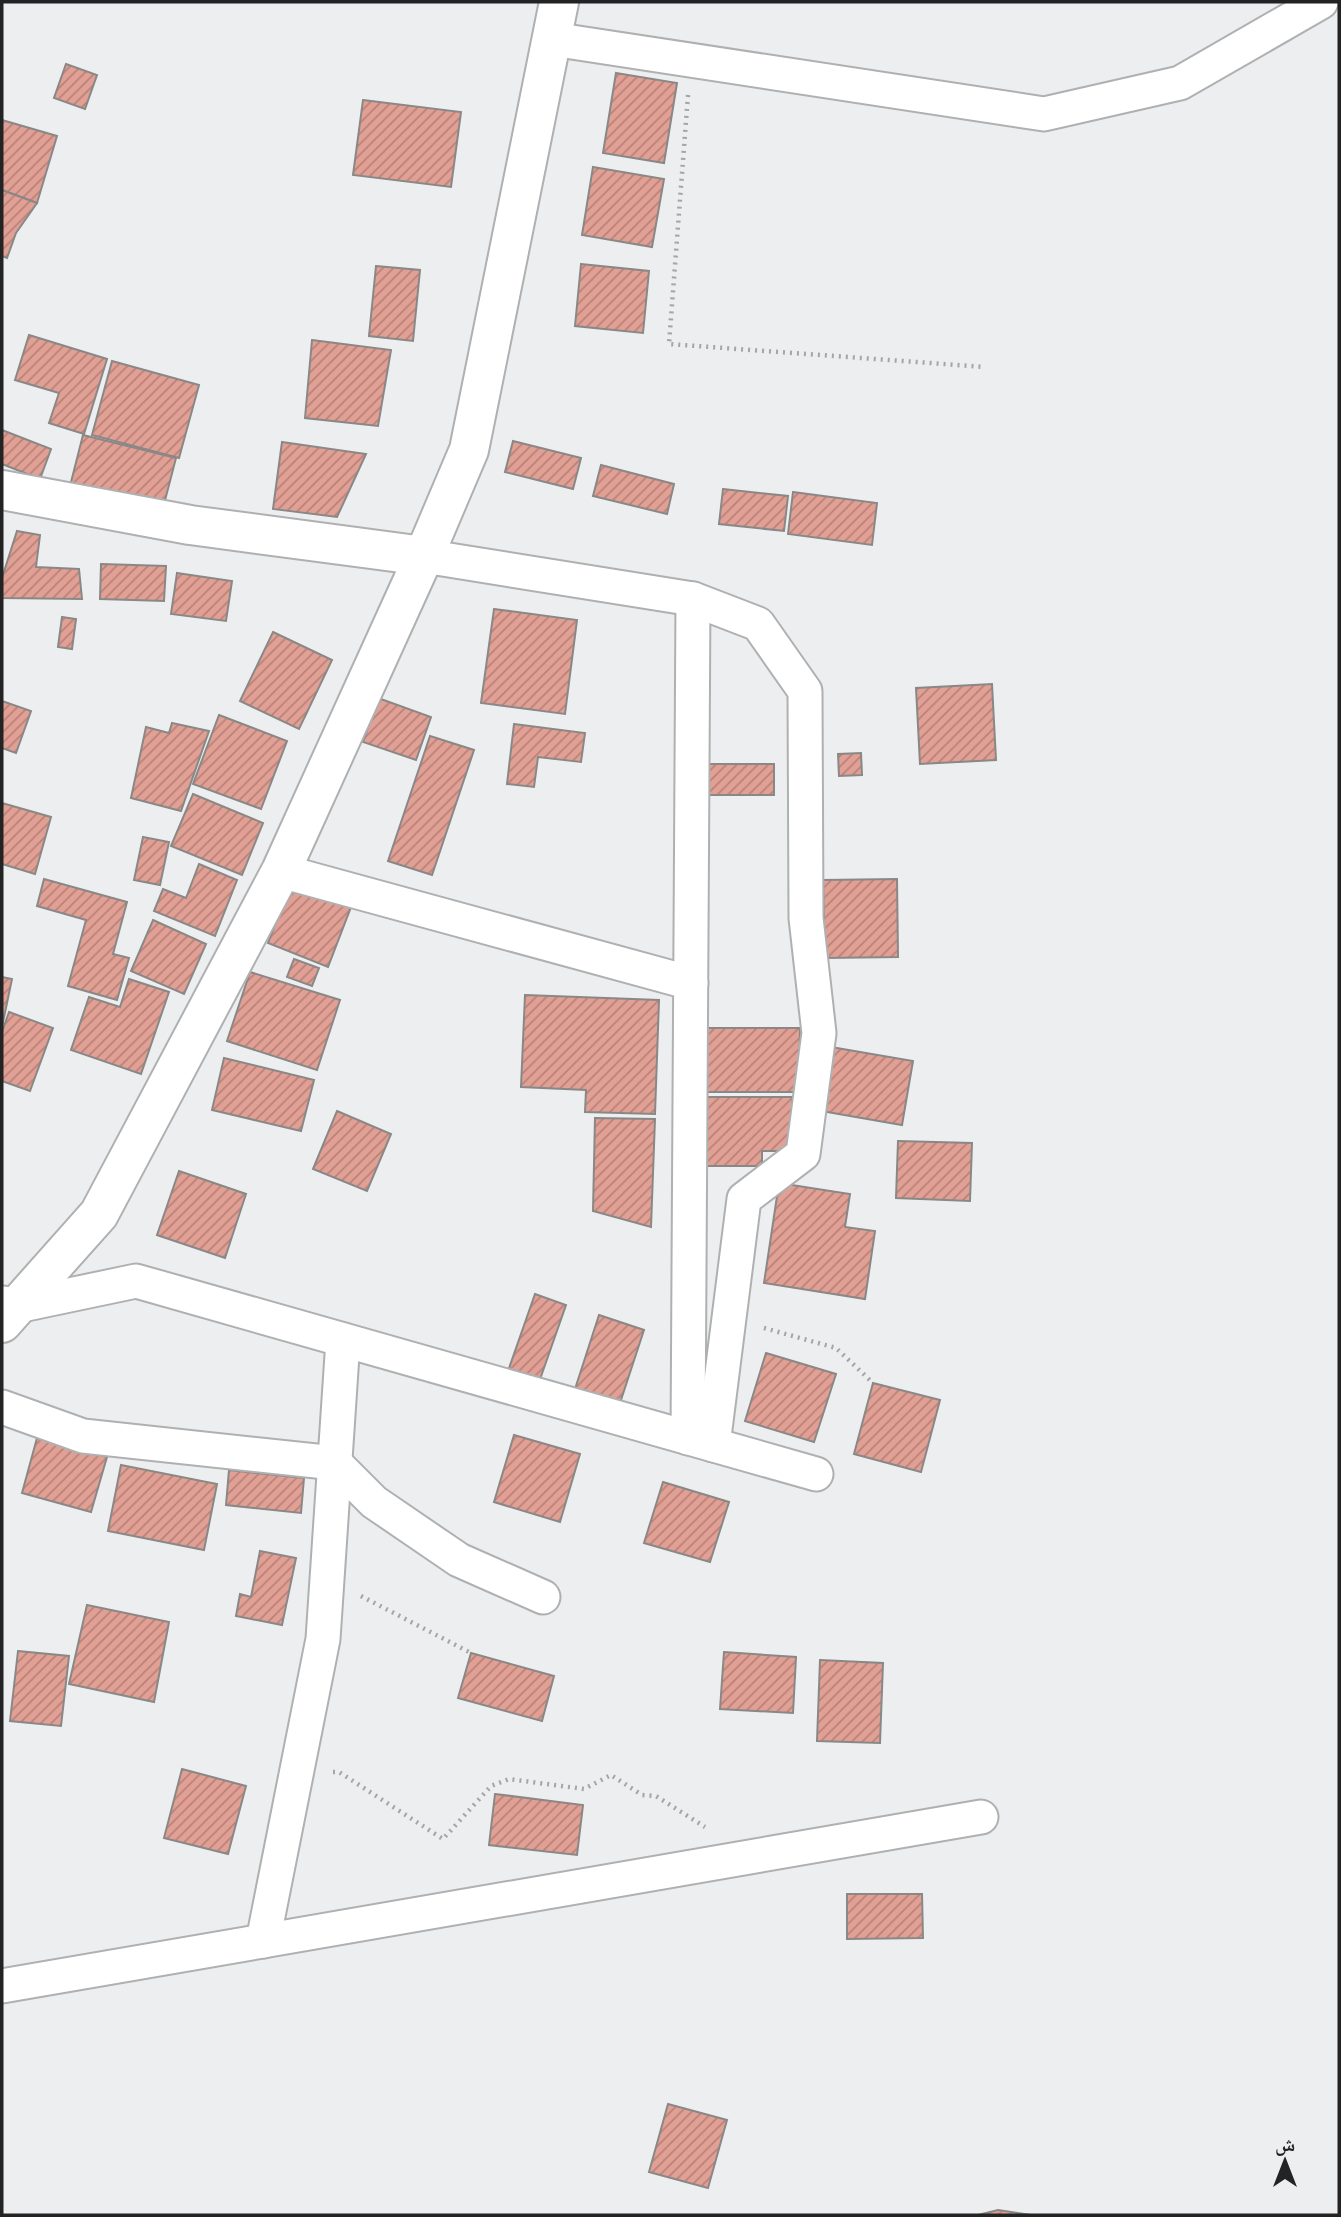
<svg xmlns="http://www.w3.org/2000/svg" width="1341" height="2217" font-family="Karla,'Noto Naskh Arabic',sans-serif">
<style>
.building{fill:url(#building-hatch);stroke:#898887;stroke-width:2}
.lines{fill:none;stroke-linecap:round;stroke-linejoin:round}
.minor-casing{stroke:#afb0b1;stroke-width:37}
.tertiary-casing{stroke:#afb0b1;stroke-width:42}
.path{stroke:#a4a5a6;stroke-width:4.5;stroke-dasharray:2 5;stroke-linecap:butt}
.minor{stroke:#fff;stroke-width:33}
.tertiary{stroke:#fff;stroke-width:38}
</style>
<defs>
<pattern id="building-hatch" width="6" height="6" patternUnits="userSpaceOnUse" patternTransform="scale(1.75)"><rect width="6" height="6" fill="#e2a095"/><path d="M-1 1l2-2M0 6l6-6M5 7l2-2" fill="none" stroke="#b78279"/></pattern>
</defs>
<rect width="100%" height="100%" fill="#edeeef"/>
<g class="building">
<path d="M66,64L97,75L85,109L54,98Z"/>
<path d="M616,73L677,83L664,163L603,153Z"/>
<path d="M363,100L461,112L451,187L353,175Z"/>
<path d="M2,120L57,136L37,203L2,190Z"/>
<path d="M593,167L664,179L652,247L582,235Z"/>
<path d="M2,190L37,203L16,233L7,258L2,256Z"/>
<path d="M581,264L649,271L643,333L575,326Z"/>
<path d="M376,266L420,270L413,341L369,336Z"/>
<path d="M29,335L107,359L84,434L49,423L59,393L15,380Z"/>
<path d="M312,340L391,350L378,426L305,418Z"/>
<path d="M112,361L199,385L179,458L92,435Z"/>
<path d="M2,430L51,449L40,479L2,464Z"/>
<path d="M83,435L176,458L163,508L70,486Z"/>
<path d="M513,441L581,458L573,489L505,472Z"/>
<path d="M282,442L366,454L337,517L273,509Z"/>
<path d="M601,465L674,484L667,514L593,496Z"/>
<path d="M723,489L788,496L784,531L719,524Z"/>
<path d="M793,492L877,503L872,545L788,534Z"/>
<path d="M17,531L40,535L36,567L79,569L82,599L2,598V578Z"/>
<path d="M101,564L166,566L164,601L100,599Z"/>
<path d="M177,573L232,581L226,621L171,614Z"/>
<path d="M494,609L577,620L565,714L481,703Z"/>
<path d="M62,617L76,619L72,649L58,647Z"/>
<path d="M273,632L332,660L299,729L240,701Z"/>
<path d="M992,684L996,760L920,764L916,688Z"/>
<path d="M378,698L431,717L416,760L363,742Z"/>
<path d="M2,701L31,711L16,753L2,748Z"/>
<path d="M219,715L287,741L261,809L193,784Z"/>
<path d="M172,723L209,731L181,811L131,798L146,727L169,733Z"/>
<path d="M514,724L585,733L581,762L538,757L534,787L507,784Z"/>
<path d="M430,736L474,750L432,875L388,861Z"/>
<path d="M861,753L862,775L839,776L838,754Z"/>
<rect x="708" y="764" width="66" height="31"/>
<path d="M193,794L263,823L242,875L171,846Z"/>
<path d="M2,803L51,817L35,874L2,864Z"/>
<path d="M143,837L169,842L160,885L134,880Z"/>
<path d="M199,864L237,880L215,936L154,911L163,889L186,898Z"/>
<path d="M44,879L127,902L113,954L129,958L117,1000L68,986L86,920L37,906Z"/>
<path d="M897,879L898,957L825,958L823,880Z"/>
<path d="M291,883L351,907L328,967L268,943Z"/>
<path d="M153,920L206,944L184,994L131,971Z"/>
<path d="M294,959L319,968L312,986L287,977Z"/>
<path d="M250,972L340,1000L317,1070L227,1041Z"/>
<path d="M2,977L12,979L2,1027Z"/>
<path d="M129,979L169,992L141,1074L71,1050L89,997L120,1007Z"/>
<path d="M525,995L659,1000L655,1114L585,1112L586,1090L521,1087Z"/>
<path d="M9,1012L53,1028L30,1091L2,1081V1032Z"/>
<path d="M701,1028H800L799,1092H701Z"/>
<path d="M831,1047L913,1061L902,1125L821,1111Z"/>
<path d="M224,1058L314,1080L301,1131L212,1110Z"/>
<path d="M704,1097H792V1151H762V1166H704Z"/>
<path d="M337,1111L391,1134L367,1191L313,1169Z"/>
<path d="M595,1118L655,1119L651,1227L593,1211Z"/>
<path d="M898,1141L972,1143L970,1201L896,1198Z"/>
<path d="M179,1171L246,1194L225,1258L157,1235Z"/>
<path d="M779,1183L850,1194L845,1227L875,1231L865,1299L764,1283Z"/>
<path d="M535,1294L566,1305L538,1385L507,1374Z"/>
<path d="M599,1315L644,1330L620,1403L575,1389Z"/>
<path d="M766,1353L836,1374L814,1442L745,1421Z"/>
<path d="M873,1383L940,1400L921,1472L854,1454Z"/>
<path d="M514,1435L580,1454L560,1522L494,1502Z"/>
<path d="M37,1438L107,1457L91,1512L22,1493Z"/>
<path d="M121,1465L217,1484L204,1550L108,1531Z"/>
<path d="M229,1470L304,1478L301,1513L226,1505Z"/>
<path d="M663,1482L729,1502L710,1562L644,1543Z"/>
<path d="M260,1551L296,1558L282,1625L236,1616L240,1594L251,1597Z"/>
<path d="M87,1605L169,1622L154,1702L69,1684Z"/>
<path d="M18,1651L69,1656L61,1726L10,1721Z"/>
<path d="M724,1652L796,1657L793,1713L720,1709Z"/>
<path d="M471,1653L554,1676L542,1721L458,1698Z"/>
<path d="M820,1660L883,1663L880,1743L817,1741Z"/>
<path d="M182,1769L246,1786L228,1854L164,1838Z"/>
<path d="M495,1794L583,1805L577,1855L489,1845Z"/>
<path d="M847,1894H922L923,1938L847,1939Z"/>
<path d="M668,2104L727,2120L708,2188L649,2172Z"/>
<path d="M998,2210L1031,2215H978Z"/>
</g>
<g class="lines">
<defs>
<g id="minor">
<path d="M552,39L1044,114L1180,83L1321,2"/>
<path d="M424,556L693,599L758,624L805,691L806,918L819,1033L803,1154L744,1199L713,1445"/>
<path d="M281,871L691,983"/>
<path d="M4,1303L17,1306L136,1281L816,1474"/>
<path d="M2,1407L83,1436L335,1463L374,1502L459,1560L543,1597"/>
<path d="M688,1438L693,599"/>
<path d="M263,1941L323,1639L343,1340"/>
<path d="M2,1986L981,1817"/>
</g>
<g id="tertiary">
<path d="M2,490L190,525L424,556"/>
<path d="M2,1323L99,1214L281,871L424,556L469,450L559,2"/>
</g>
</defs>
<use href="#minor" class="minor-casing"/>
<use href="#tertiary" class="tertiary-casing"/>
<g class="path">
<path d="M688,95L669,344L985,367"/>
<path d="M764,1328L836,1348L873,1383"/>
<path d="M361,1596L471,1653"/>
<path d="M333,1772H339L443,1839L491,1786L509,1779L584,1789L611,1775L642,1795L656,1796L705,1827"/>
</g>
<use href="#minor" class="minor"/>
<use href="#tertiary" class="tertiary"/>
</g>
<rect width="1341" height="2217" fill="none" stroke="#232324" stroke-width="7"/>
<g transform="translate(1285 2161)" stroke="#edeeef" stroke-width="5" paint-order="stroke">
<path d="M0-5L12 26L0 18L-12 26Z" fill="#232324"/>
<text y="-10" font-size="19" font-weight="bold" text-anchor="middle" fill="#232324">ش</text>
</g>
</svg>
